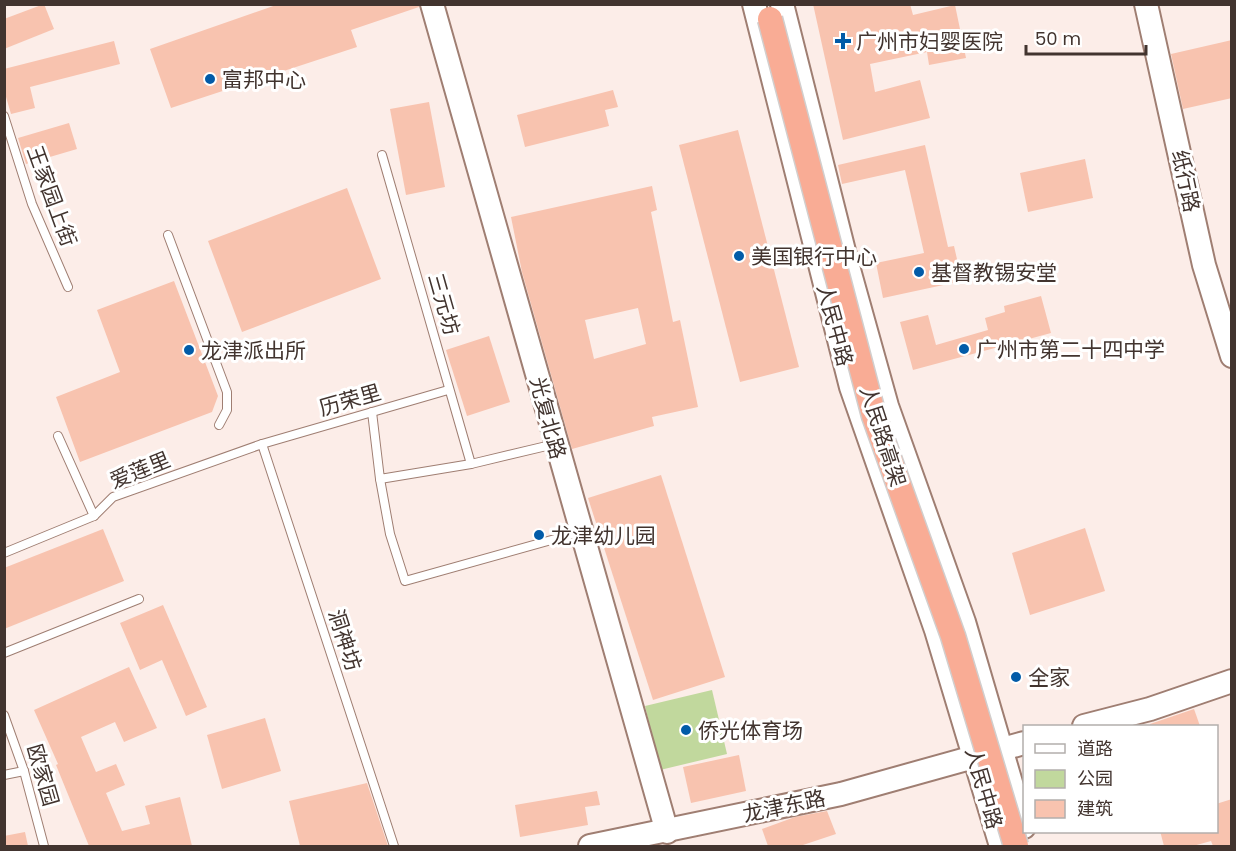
<svg xmlns="http://www.w3.org/2000/svg" width="1236" height="851" font-family="Poppins,'Noto Sans SC',sans-serif">
<style>
.green{fill:#c1d89d}
.building{fill:#f8c3af;fill-rule:evenodd}
.lines{fill:none;stroke-linecap:round;stroke-linejoin:round}
.lane-casing{stroke:#9f7e72;stroke-width:10}
.secondary-casing{stroke:#9f7e72;stroke-width:26}
.lane{stroke:#fff;stroke-width:8}
.secondary{stroke:#fff;stroke-width:22}
.primary-bridge-casing{stroke:#d2cecd;stroke-width:27;stroke-linecap:butt}
.primary-bridge{stroke:#f9ac95;stroke-width:24}
.poi-dot{fill:#025ba8;stroke:#fff;stroke-width:2}
.labels{text-anchor:middle;dominant-baseline:central;stroke-width:6;stroke-linejoin:round;paint-order:stroke}
.poi-label{font-size:21px;fill:#42342f;stroke:#fff;text-anchor:start}
.street-label{font-size:21px;fill:#42342f;stroke:#fff}
</style>
<rect width="100%" height="100%" fill="#fcede8"/>
<path class="green" d="M712,690L727,754L660,770L645,706Z"/>
<g class="building">
<path d="M44,4L54,29L4,49V19Z"/>
<path d="M279,4H419V7L351,30L357,47L171,108L150,49Z"/>
<path d="M813,4H910L913,15L955,5L966,58L929,65L927,52L870,64L875,92L920,80L930,118L843,140Z"/>
<path d="M1232,40V98L1183,109L1171,54Z"/>
<path d="M114,41L120,64L30,87L35,108L11,114L4,90V69Z"/>
<path d="M613,90L618,107L605,110L609,126L525,147L517,115Z"/>
<path d="M429,102L445,187L406,195L390,109Z"/>
<path d="M69,123L77,149L26,164L18,138Z"/>
<path d="M738,130L799,367L740,382L679,145Z"/>
<path d="M925,145L948,247L954,246L962,281L883,298L876,263L924,253L905,170L842,184L838,165Z"/>
<path d="M1085,159L1093,198L1028,212L1020,173Z"/>
<path d="M652,186L657,210L651,212L673,322L680,320L698,407L652,417L654,426L572,449L522,272L511,217ZM638,308L646,344L594,359L585,320Z"/>
<path d="M347,188L381,279L242,332L208,241Z"/>
<path d="M174,281L218,396L212,412L80,462L56,397L120,372L97,310Z"/>
<path d="M1041,296L1051,333L913,370L900,322L928,315L936,345L988,330L985,318L1005,312L1004,306Z"/>
<path d="M489,336L510,402L467,416L446,350Z"/>
<path d="M661,475L725,677L653,700L588,498Z"/>
<path d="M1085,528L1105,591L1030,615L1012,553Z"/>
<path d="M103,529L124,581L4,629V568Z"/>
<path d="M163,605L207,707L186,716L162,660L140,670L120,623Z"/>
<path d="M129,667L157,728L124,742L115,722L81,737L96,772L116,764L125,785L106,793L122,831L150,824L145,806L180,797L192,846H89L56,765L58,764L34,710Z"/>
<path d="M1194,709L1200,726H1150V724Z"/>
<path d="M265,718L281,771L222,789L207,735Z"/>
<path d="M739,755L746,791L691,803L683,767Z"/>
<path d="M367,783L388,846H300L289,801Z"/>
<path d="M597,791L600,805L585,807L588,825L520,837L515,805Z"/>
<path d="M1232,799V846H1213L1211,841L1193,846H1164L1160,831H1216V804Z"/>
<path d="M827,811L836,834L800,846H768L762,829L795,817Z"/>
<path d="M25,832L28,846H4V836Z"/>
</g>
<g class="lines">
<defs>
<g id="lane">
<path d="M4,116L32,204L68,287"/>
<path d="M382,155L471,464"/>
<path d="M168,235L227,392V410L219,425"/>
<path d="M372,412L380,479L471,464L555,444"/>
<path d="M58,436L94,516"/>
<path d="M262,444L394,846"/>
<path d="M380,479L390,534L405,581L580,532"/>
<path d="M4,553L94,516L113,497L262,444L448,390"/>
<path d="M4,653L139,599"/>
<path d="M4,715L24,771L44,846"/>
<path d="M4,775L24,771"/>
</g>
<g id="secondary">
<path d="M432,4L667,832"/>
<path d="M754,4L851,387L936,630L1001,846"/>
<path d="M782,4L846,259L887,406L964,622L1024,827"/>
<path d="M1146,4L1204,265L1232,356"/>
<path d="M1084,726L1150,709L1232,681"/>
<path d="M590,846L841,794L1024,743"/>
</g>
</defs>
<use href="#lane" class="lane-casing"/>
<use href="#secondary" class="secondary-casing"/>
<use href="#lane" class="lane"/>
<use href="#secondary" class="secondary"/>
<defs>
<path id="primary-bridge" d="M770,19L874,416L953,636L1016,846"/>
</defs>
<use href="#primary-bridge" class="primary-bridge-casing"/>
<use href="#primary-bridge" class="primary-bridge"/>
</g>
<g class="poi-dot">
<path d="M840 32h6v6h6v6h-6v6h-6v-6h-6v-6h6z"/>
<circle cx="210" cy="79" r="6"/>
<circle cx="739" cy="256" r="6"/>
<circle cx="919" cy="272" r="6"/>
<circle cx="964" cy="349" r="6"/>
<circle cx="189" cy="350" r="6"/>
<circle cx="539" cy="535" r="6"/>
<circle cx="1016" cy="677" r="6"/>
<circle cx="686" cy="730" r="6"/>
</g>
<g class="labels">
<g class="poi-label">
<text x="856" y="41">广州市妇婴医院</text>
<text x="222" y="79">富邦中心</text>
<text x="751" y="256">美国银行中心</text>
<text x="931" y="272">基督教锡安堂</text>
<text x="976" y="349">广州市第二十四中学</text>
<text x="201" y="350">龙津派出所</text>
<text x="551" y="535">龙津幼儿园</text>
<text x="1028" y="677">全家</text>
<text x="698" y="730">侨光体育场</text>
</g>
<g class="street-label">
<text transform="translate(1186 181) rotate(78)">纸行路</text>
<text transform="translate(52 196) rotate(70)">王家园上街</text>
<text transform="translate(444 304) rotate(74)">三元坊</text>
<text transform="translate(835 325) rotate(75)">人民中路</text>
<text transform="translate(350 400) rotate(-16)">历荣里</text>
<text transform="translate(548 418) rotate(75)">光复北路</text>
<text transform="translate(883 436) rotate(72)">人民路高架</text>
<text transform="translate(140 470) rotate(-22)">爱莲里</text>
<text transform="translate(345 640) rotate(72)">洞神坊</text>
<text transform="translate(43 775) rotate(74)">欧家园</text>
<text transform="translate(984 788) rotate(74)">人民中路</text>
<text transform="translate(784 806) rotate(-12)">龙津东路</text>
</g>
</g>
<rect width="1236" height="851" fill="none" stroke="#42342f" stroke-width="12"/>
<rect x="1023" y="725" width="195" height="108" fill="#ffffff" stroke="#b3aeac" stroke-width="1.5"/>
<rect x="1035" y="744" width="30" height="9" fill="#ffffff" stroke="#b3aeac" stroke-width="1.5"/>
<text x="1077" y="755" font-size="18" fill="#42342f">道路</text>
<rect x="1035" y="770" width="30" height="18" fill="#c1d89d" stroke="#b3aeac" stroke-width="1.5"/>
<text x="1077" y="785" font-size="18" fill="#42342f">公园</text>
<rect x="1035" y="800" width="30" height="18" fill="#f8c3af" stroke="#b3aeac" stroke-width="1.5"/>
<text x="1077" y="815" font-size="18" fill="#42342f">建筑</text>
<path d="M1026 45v9h120v-9" fill="none" stroke="#42342f" stroke-width="3"/>
<text x="1035" y="45" font-size="18" fill="#42342f" stroke="#ffffff" stroke-width="4.5" paint-order="stroke">50 m</text>
</svg>
